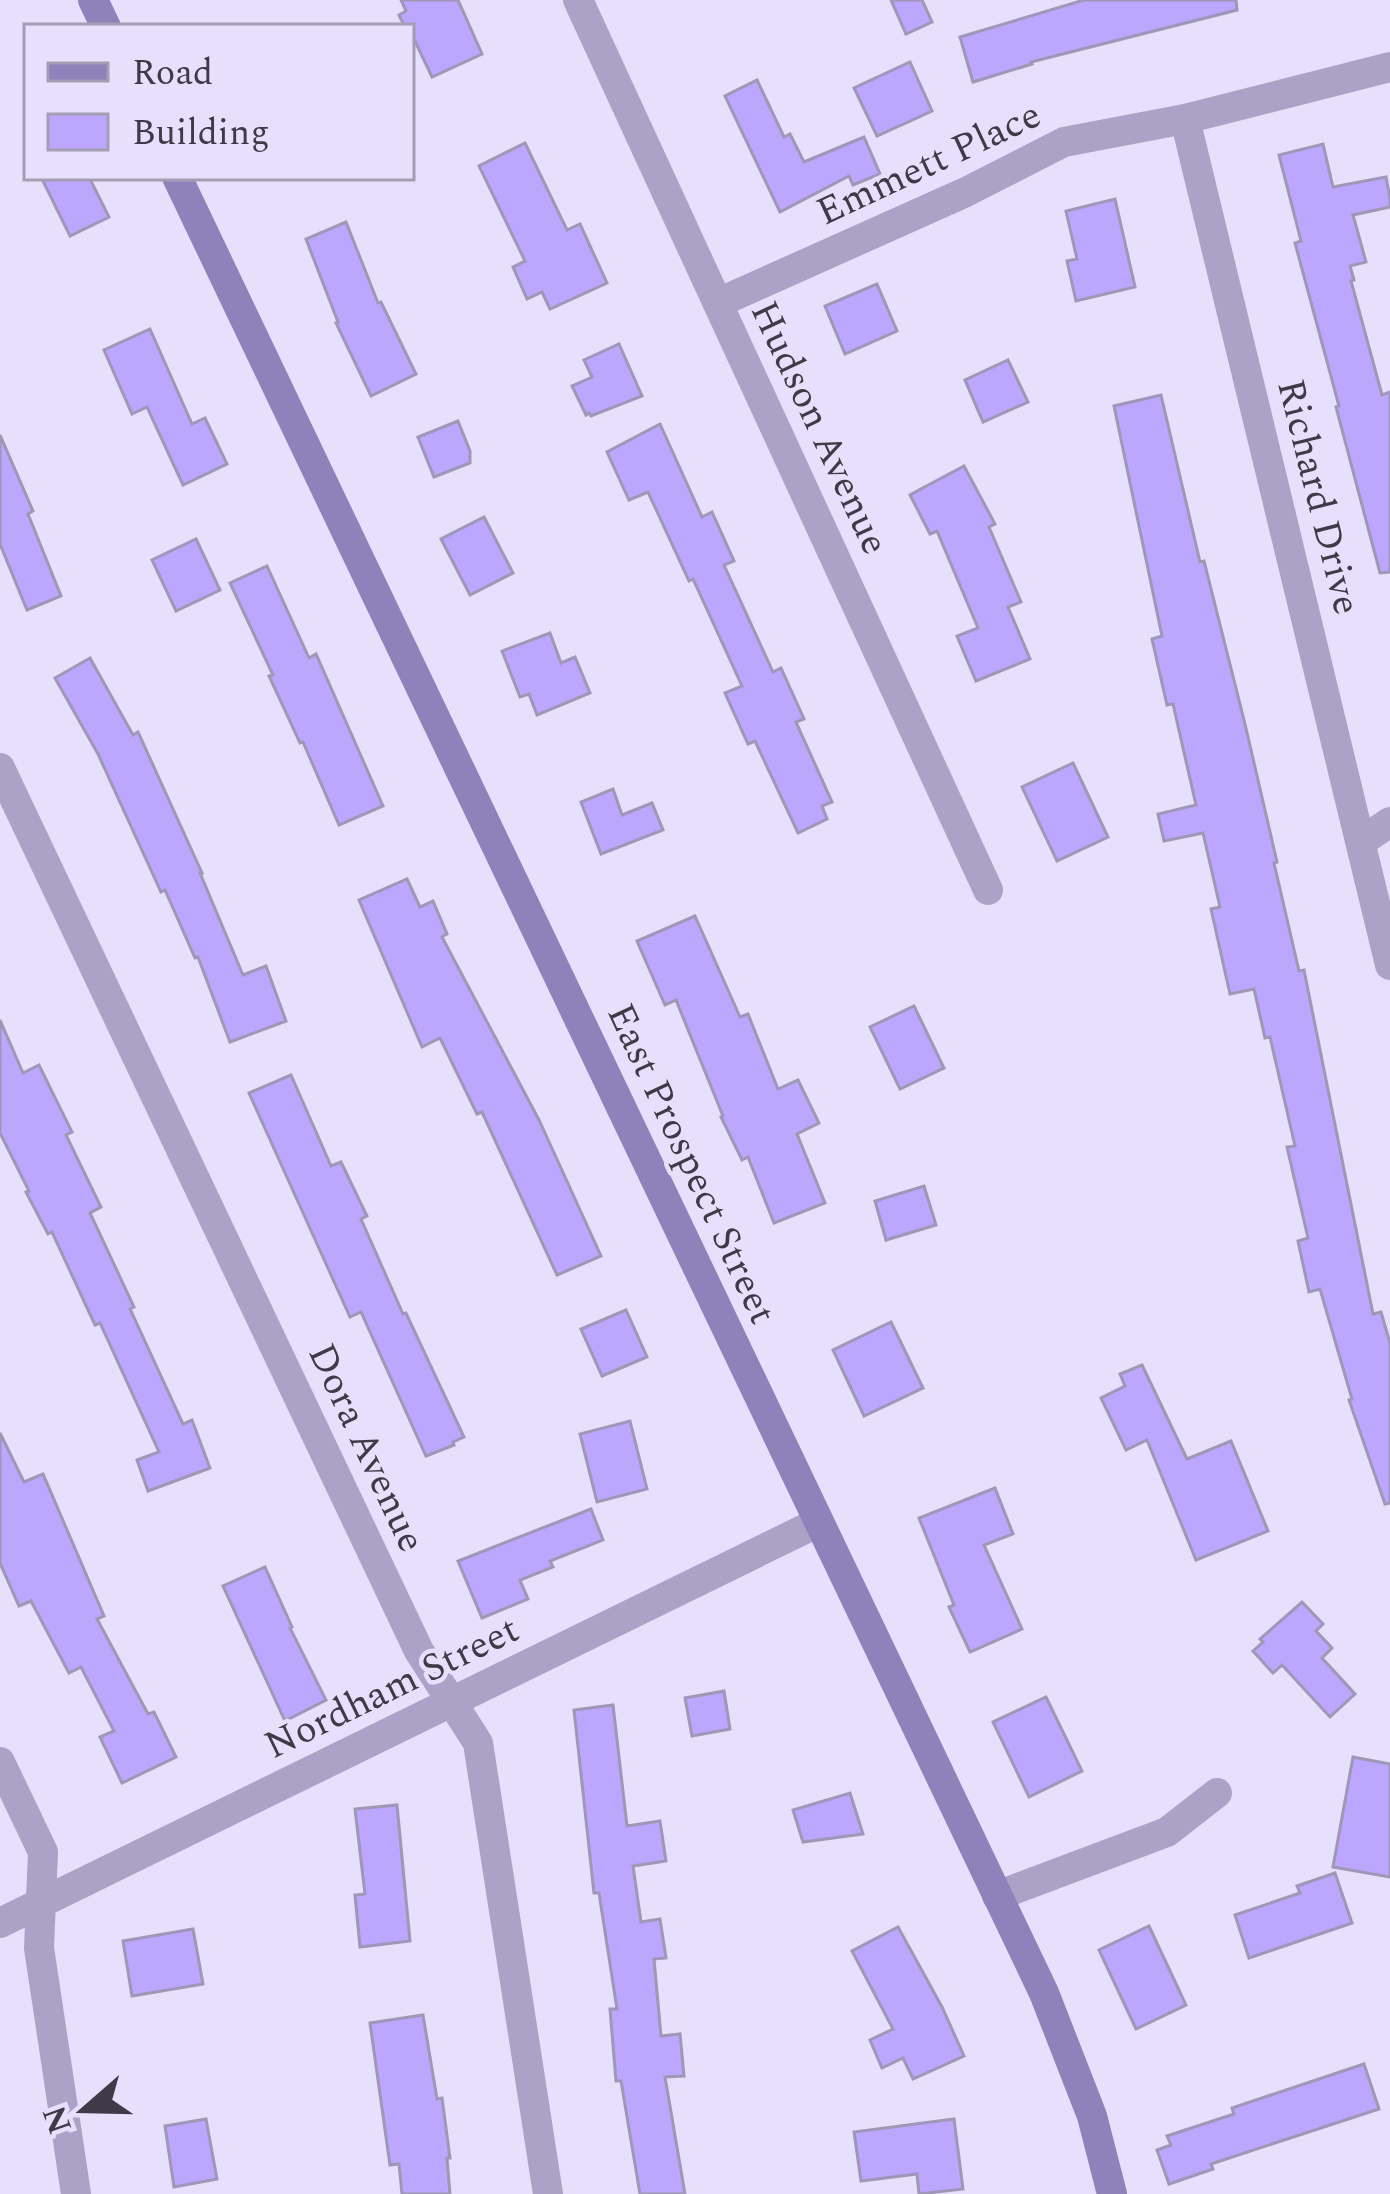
<svg xmlns="http://www.w3.org/2000/svg" width="1390" height="2194" font-family="Spectral,serif">
<style>
.building{fill:#bda6fd;stroke:#9e97b7;stroke-width:3}
.lines{fill:none;stroke-linecap:round;stroke-linejoin:round}
.street{stroke:#aba2c8;stroke-width:30}
.secondary{stroke:#8f81b9;stroke-width:30}
.labels{text-anchor:middle;dominant-baseline:central;stroke-width:9;stroke-linejoin:round;paint-order:stroke}
.street-label{font-size:39px;fill:#3e3a48;stroke:#e6e0fc}
</style>
<rect width="100%" height="100%" fill="#e6e0fc"/>
<g class="building">
<path d="M401,0H458L482,54L432,77L414,39L411,40V27H405L399,15L406,11Z"/>
<path d="M891,0H922L932,22L906,34Z"/>
<path d="M1084,0H1236L1237,10L1031,62L1032,64L973,82L960,37Z"/>
<path d="M910,62L932,111L877,136L854,88Z"/>
<path d="M757,80L784,137L790,134L804,162L864,137L880,174L853,185L849,176L780,212L725,96Z"/>
<path d="M525,143L567,230L580,224L607,283L550,309L542,292L527,299L513,267L525,261L479,166Z"/>
<path d="M1323,144L1333,187L1386,177L1390,198V207L1353,215L1366,262L1350,266L1354,280L1351,281L1382,395L1390,392V572L1380,573L1336,407L1339,406L1295,243L1301,241L1279,155Z"/>
<path d="M41,177H89L109,217L70,236Z"/>
<path d="M1115,199L1135,287L1076,301L1067,261L1077,259L1066,211Z"/>
<path d="M346,222L378,303L381,302L416,374L371,396L336,323L338,322L306,239Z"/>
<path d="M877,284L897,331L845,354L825,306Z"/>
<path d="M150,329L192,424L205,418L227,464L183,485L147,407L132,414L104,350Z"/>
<path d="M619,344L642,396L591,416L589,413L586,415L572,386L592,377L584,360Z"/>
<path d="M1008,360L1028,402L983,422L965,380Z"/>
<path d="M1161,395L1200,562L1204,561L1245,724L1277,862L1274,863L1299,971L1304,970L1373,1314L1381,1312L1390,1343V1503L1385,1504L1349,1400L1352,1399L1320,1289L1309,1292L1298,1241L1308,1238L1287,1147L1295,1146L1270,1037L1265,1038L1254,989L1230,994L1211,909L1220,907L1203,833L1164,841L1158,814L1196,805L1173,704L1167,705L1152,639L1162,636L1114,406Z"/>
<path d="M458,421L470,451V463L434,477L418,437Z"/>
<path d="M660,424L702,517L712,512L734,561L724,565L773,672L781,668L804,719L796,722L832,802L822,806L827,819L798,833L755,741L748,744L725,693L742,686L693,579L689,581L648,492L629,500L607,452Z"/>
<path d="M0,435L33,511L28,514L61,596L27,610L0,544Z"/>
<path d="M964,466L995,524L989,527L1021,602L1008,607L1030,659L976,681L957,636L978,628L937,531L930,534L910,495Z"/>
<path d="M484,517L513,573L470,595L441,539Z"/>
<path d="M196,539L220,590L176,611L152,560Z"/>
<path d="M267,566L309,658L316,654L383,806L339,825L303,742L300,743L269,676L273,675L230,583Z"/>
<path d="M550,633L561,663L575,657L590,693L537,715L529,694L520,697L502,651Z"/>
<path d="M90,658L133,735L138,732L202,873H200L243,975L266,966L286,1021L230,1042L198,957L195,958L165,890L161,892L98,754L55,678Z"/>
<path d="M1073,763L1108,837L1057,861L1022,787Z"/>
<path d="M613,789L622,815L652,803L663,830L601,854L581,802Z"/>
<path d="M407,879L420,907L433,901L447,934L442,937L539,1120L601,1256L557,1275L482,1112L477,1114L440,1038L422,1047L359,900Z"/>
<path d="M695,916L740,1017L748,1014L778,1089L798,1080L819,1123L797,1134L825,1203L774,1223L748,1157L742,1160L721,1117L723,1116L676,1000L665,1005L637,941Z"/>
<path d="M914,1006L944,1068L900,1089L870,1027Z"/>
<path d="M0,1020L23,1073L39,1065L72,1132L66,1135L101,1207L90,1213L134,1307L130,1309L183,1424L192,1420L210,1468L148,1491L137,1460L159,1452L100,1323L95,1325L52,1232L48,1234L26,1192L29,1191L0,1133Z"/>
<path d="M291,1075L331,1166L341,1162L367,1216L361,1219L403,1314L406,1313L464,1437L453,1442L454,1445L426,1456L361,1312L350,1317L249,1093Z"/>
<path d="M924,1186L936,1225L886,1240L875,1201Z"/>
<path d="M626,1310L647,1357L602,1376L581,1329Z"/>
<path d="M891,1322L923,1388L864,1416L833,1350Z"/>
<path d="M1142,1365L1187,1459L1231,1441L1268,1531L1196,1560L1147,1440L1126,1450L1101,1398L1125,1386L1120,1374Z"/>
<path d="M630,1421L647,1489L597,1502L580,1434Z"/>
<path d="M0,1433L24,1482L43,1474L104,1616L97,1619L148,1714L154,1712L176,1757L122,1783L100,1737L114,1731L81,1667L69,1673L31,1601L19,1606L0,1563Z"/>
<path d="M995,1488L1013,1534L984,1545L1022,1629L970,1652L949,1607L954,1605L919,1518Z"/>
<path d="M591,1509L603,1540L550,1561L553,1567L520,1580L528,1599L482,1618L458,1561Z"/>
<path d="M265,1567L292,1627L290,1628L326,1700L285,1721L223,1586Z"/>
<path d="M1302,1602L1323,1624L1316,1631L1332,1648L1322,1658L1355,1694L1330,1717L1282,1665L1273,1673L1253,1651L1263,1642L1260,1639Z"/>
<path d="M724,1691L730,1729L692,1736L685,1698Z"/>
<path d="M1046,1697L1082,1771L1029,1797L993,1722Z"/>
<path d="M613,1705L627,1826L660,1821L666,1861L633,1866L641,1922L660,1919L666,1958L654,1959L661,2036L680,2034L684,2076L665,2077L685,2194H640L621,2081H616L610,2009H617L599,1893H594L574,1710Z"/>
<path d="M1353,1757L1390,1764V1877L1333,1867Z"/>
<path d="M850,1793L863,1834L803,1842L793,1810Z"/>
<path d="M397,1805L410,1941L360,1947L355,1895L365,1894L355,1809Z"/>
<path d="M1335,1873L1352,1923L1249,1958L1235,1915L1300,1893L1297,1886Z"/>
<path d="M1149,1926L1186,2005L1136,2029L1099,1950Z"/>
<path d="M898,1927L942,2007L964,2056L913,2079L903,2058L882,2068L870,2040L893,2029L852,1951Z"/>
<path d="M193,1929L203,1984L132,1996L123,1941Z"/>
<path d="M423,2015L437,2099L442,2098L450,2158H447L450,2194H402L399,2164L390,2165L370,2023Z"/>
<path d="M1364,2064L1379,2109L1211,2164L1213,2169L1169,2184L1157,2150L1171,2145L1167,2136L1234,2114L1232,2108Z"/>
<path d="M206,2119L217,2179L174,2187L165,2126Z"/>
<path d="M954,2119L963,2189L919,2194L917,2174L861,2181L854,2132Z"/>
</g>
<g class="lines">
<g class="street">
<path d="M578,0L988,890"/>
<path d="M1185,119L1390,965"/>
<path d="M718,303L966,192L1064,142L1185,119L1390,67"/>
<path d="M0,768L419,1651L478,1743L548,2194"/>
<path d="M1362,841L1390,822"/>
<path d="M0,1762L43,1852L39,1948L76,2194"/>
<path d="M997,1896L1167,1832L1217,1793"/>
<path d="M0,1923L819,1522"/>
</g>
<g class="secondary">
<path d="M93,0L106,27"/>
<path d="M177,177L1044,1993L1092,2116L1112,2194"/>
</g>
</g>
<g class="labels">
<g class="street-label">
<text transform="translate(929 164) rotate(-25)">Emmett Place</text>
<text transform="translate(819 428) rotate(65)">Hudson Avenue</text>
<text transform="translate(1318 497) rotate(76)">Richard Drive</text>
<text transform="translate(691 1164) rotate(65)">East Prospect Street</text>
<text transform="translate(366 1448) rotate(65)">Dora Avenue</text>
<text transform="translate(392 1688) rotate(-26)">Nordham Street</text>
</g>
</g>
<rect x="24" y="24" width="390" height="156" fill="#e6e0fc" stroke="#a39eb4" stroke-width="3"/>
<rect x="48" y="63" width="60" height="18" fill="#8f81b9" stroke="#a39eb4" stroke-width="3"/>
<text x="132" y="84" font-size="36" fill="#3e3a48">Road</text>
<rect x="48" y="114" width="60" height="36" fill="#bda6fd" stroke="#a39eb4" stroke-width="3"/>
<text x="132" y="144" font-size="36" fill="#3e3a48">Building</text>
<g transform="translate(84 2110) rotate(250)" stroke="#e6e0fc" stroke-width="9" paint-order="stroke">
<path d="M0-9L21 45L0 30L-21 45Z" fill="#3e3a48"/>
<text y="-18" font-size="33" font-weight="bold" text-anchor="middle" fill="#3e3a48">N</text>
</g>
</svg>
